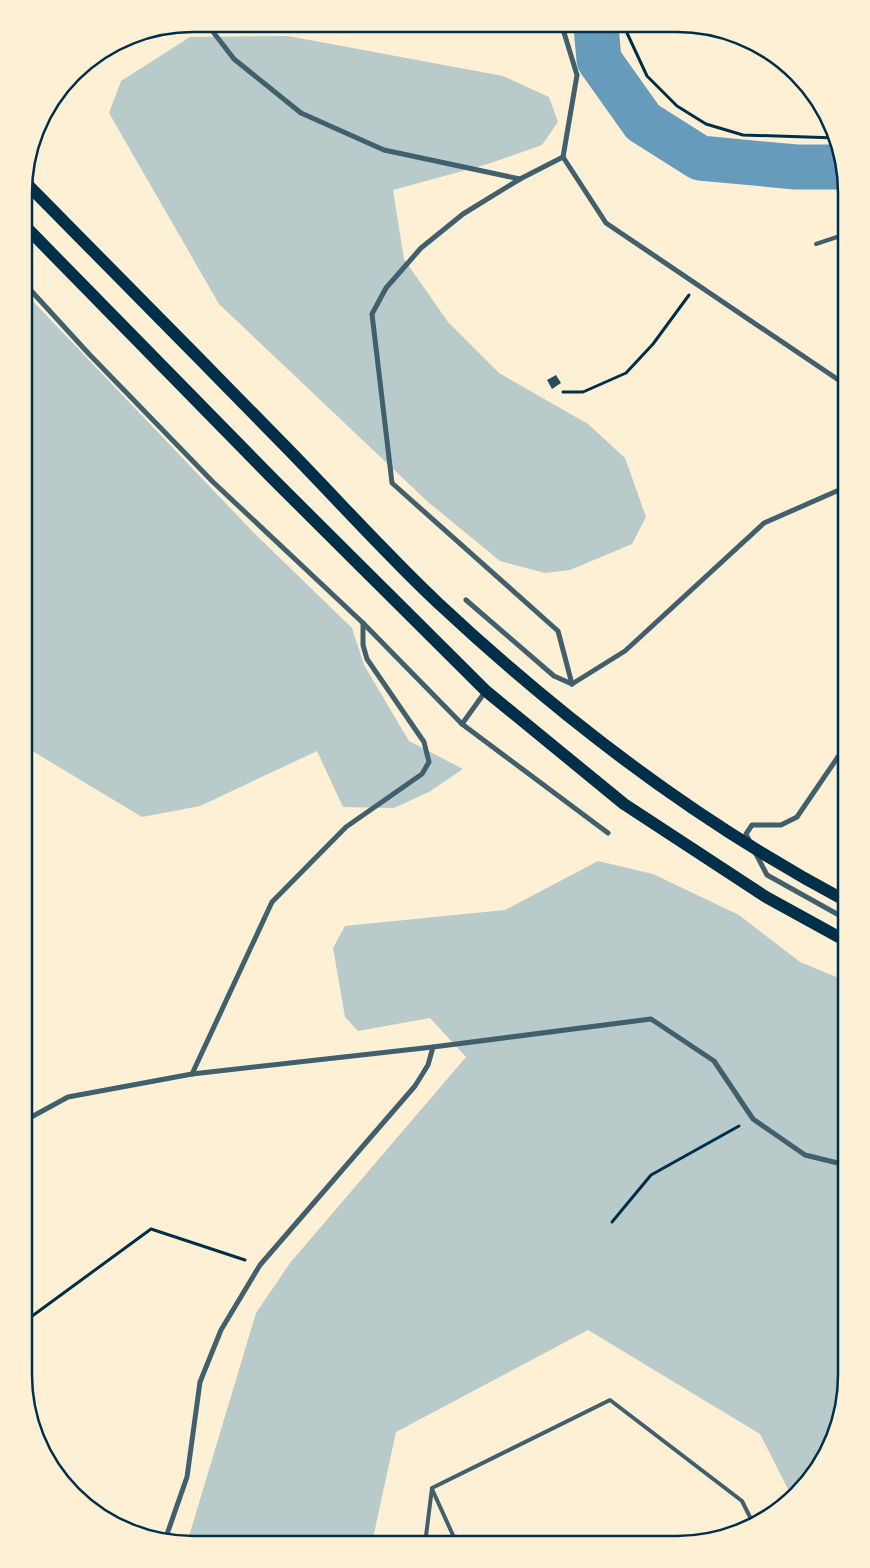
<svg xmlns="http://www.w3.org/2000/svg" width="870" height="1568" font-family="Poppins,sans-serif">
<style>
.green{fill:#b9caca}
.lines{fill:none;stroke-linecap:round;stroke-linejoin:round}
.river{stroke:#669bbc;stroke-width:45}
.building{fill:#264d5e}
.path{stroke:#003049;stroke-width:3}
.service{stroke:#3f606c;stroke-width:4}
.minor{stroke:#3f606c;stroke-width:5}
.primary{stroke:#003049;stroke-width:12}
.rim{fill:none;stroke:#003049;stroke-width:2.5}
</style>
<rect width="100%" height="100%" fill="#fdf0d5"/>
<g class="green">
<path d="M288,36L503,76L549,97L558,122L542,145L488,164L393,190L404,259L448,322L499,373L588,424L625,458L646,517L632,544L570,570L545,573L500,561L428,502L219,304L109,113L121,81L190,37Z"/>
<path d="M25,293L255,534L352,628L364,665L409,741L463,769L429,792L394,808L343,807L317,751L200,806L142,817L24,746Z"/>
<path d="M598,861L653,874L739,915L800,962L846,981V1386L833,1439L811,1478L792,1497L760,1434L588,1330L396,1432L372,1543H187L256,1313L290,1263L466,1057L430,1018L358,1031L345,1017L333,948L345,926L505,910Z"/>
</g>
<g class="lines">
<path class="river" d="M596,26L599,60L643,122L700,158L796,167H842"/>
</g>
<path class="building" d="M556,375L561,383L552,389L547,380Z"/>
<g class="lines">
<g class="path">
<path d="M626,26L627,33L647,76L677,106L706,124L743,135L837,138"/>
<path d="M563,392H583L626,373L653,344L689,295"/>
<path d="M612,1222L651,1175L739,1126"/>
<path d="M24,1322L151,1229L245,1260"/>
</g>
<g class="service">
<path d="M816,244L846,234"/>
<path d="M432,1489L457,1544"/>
<path d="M425,1544L432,1488L610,1400L742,1501L753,1523"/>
</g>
<g class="minor">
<path d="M207,24L234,59L301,113L384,150L520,179"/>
<path d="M562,26L577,75L563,157L606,223L846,385"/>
<path d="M563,157L520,179L463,214L421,248L386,288L372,314L392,483L558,631L572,684"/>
<path d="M25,284L89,354L213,482L363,623L462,724L608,833"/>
<path d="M466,600L554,676L572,684"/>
<path d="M572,684L625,651L764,523L846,487"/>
<path d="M462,724L485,692"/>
<path d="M750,842L746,834L752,825H781L797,817L844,748L846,737"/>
<path d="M755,852L767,875L846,919"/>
<path d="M192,1074L272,902L346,827L422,774L429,762L424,742L367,659L363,645V623"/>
<path d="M24,1121L68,1097L192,1074L433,1047L651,1019L714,1061L753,1119L805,1155L846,1165"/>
<path d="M165,1540L187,1477L200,1382L221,1330L260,1265L415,1086L428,1065L433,1047"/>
</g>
<g class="primary">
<path d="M25,182C111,269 198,357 284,445C335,497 385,553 438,603C561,718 697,822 846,901"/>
<path d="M25,226L275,481L486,691L624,804L766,897L846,941"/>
</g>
</g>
<path d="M0 0H870V1568H0ZM193 32H677A161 161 0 0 1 838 193V1375A161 161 0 0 1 677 1536H193A161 161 0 0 1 32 1375V193A161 161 0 0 1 193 32Z" fill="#fdf0d5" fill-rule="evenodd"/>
<path class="rim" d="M193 32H677A161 161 0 0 1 838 193V1375A161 161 0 0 1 677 1536H193A161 161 0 0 1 32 1375V193A161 161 0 0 1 193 32Z"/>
</svg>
